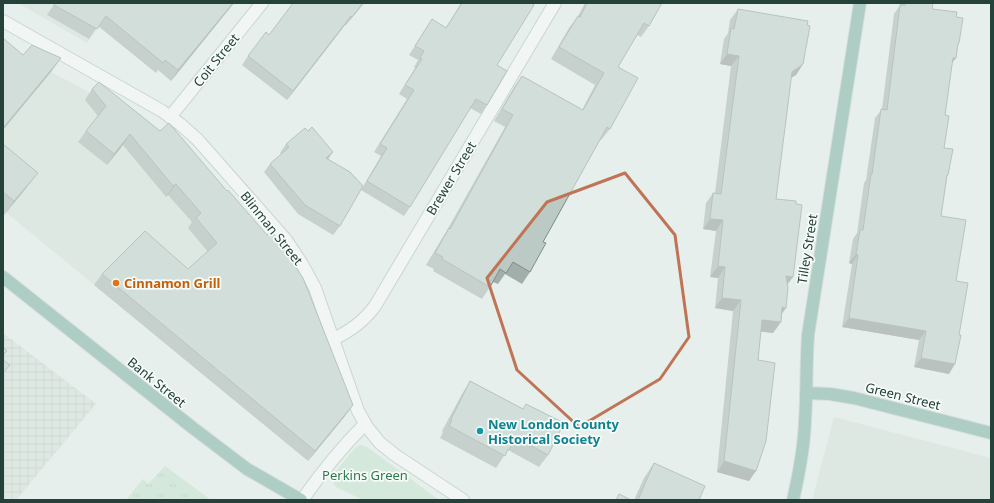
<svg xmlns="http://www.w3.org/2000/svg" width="994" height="503" font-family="'Noto Sans',sans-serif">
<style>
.built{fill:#d4dfda}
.industrial{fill:url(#industrial-grid)}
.grass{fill:url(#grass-tufts)}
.park{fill:#bfe0c8}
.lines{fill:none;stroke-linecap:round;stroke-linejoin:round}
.minor-casing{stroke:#a8b8b2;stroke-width:14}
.major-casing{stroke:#c2cac8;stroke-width:14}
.minor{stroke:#fff;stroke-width:12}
.major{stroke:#6aa596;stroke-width:12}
.wall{fill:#a1aea9}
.shaded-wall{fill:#838d89}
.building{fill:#bbcac4;stroke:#838d89}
.marked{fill:none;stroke:#c07456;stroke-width:3;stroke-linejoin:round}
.food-dot{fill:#e8710a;stroke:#f7fbf9;stroke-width:1.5}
.culture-dot{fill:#0f9aa8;stroke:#f7fbf9;stroke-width:1.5}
.labels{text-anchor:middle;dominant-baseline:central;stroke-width:3.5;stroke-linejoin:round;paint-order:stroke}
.street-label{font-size:13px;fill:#24423a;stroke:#f7fbf9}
.food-label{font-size:13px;font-weight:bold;fill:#c56008;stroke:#f7fbf9;text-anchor:start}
.culture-label{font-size:13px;font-weight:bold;fill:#0d838f;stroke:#f7fbf9;text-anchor:start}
.park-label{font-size:13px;fill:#2d7a4b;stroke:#f7fbf9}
</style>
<defs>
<pattern id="industrial-grid" width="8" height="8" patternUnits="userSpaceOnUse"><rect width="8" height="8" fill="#d4dfda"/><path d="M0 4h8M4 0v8" fill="none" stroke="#b6c1bc"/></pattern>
<pattern id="grass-tufts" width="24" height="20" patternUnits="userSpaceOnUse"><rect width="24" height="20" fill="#bfe0c8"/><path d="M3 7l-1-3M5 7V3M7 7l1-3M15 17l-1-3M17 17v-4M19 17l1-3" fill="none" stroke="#a4c1ad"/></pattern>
</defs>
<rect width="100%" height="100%" fill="#e6efeb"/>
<g class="built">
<path d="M18,3H115L87,43Z"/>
<path d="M3,46L167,134L306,459L3,210Z"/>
<path d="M834,417L991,458V500H812Z"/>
</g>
<path class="industrial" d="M3,333L96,404L16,500H3Z"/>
<path class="grass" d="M165,466L211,500H126L143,479L148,484Z"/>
<path class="park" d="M360,445L367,447L439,500H363L336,487C334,484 332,482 333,478C335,471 350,454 355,448Z"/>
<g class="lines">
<defs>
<g id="minor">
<path d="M3,21L162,111L180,124L197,139L286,240L302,264L315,288L358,411L367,427L380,443L395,455L463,500"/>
<path d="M170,117L262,3"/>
<path d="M334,339C351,330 363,322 375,306L555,3"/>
<path d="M302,500C321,473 342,447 365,424"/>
</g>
<g id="major">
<path d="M3,277L193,428L247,469L301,500"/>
<path d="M806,393L830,394L854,398L991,433"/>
<path d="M793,500C799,474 804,448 805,421C807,392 806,363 808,335L860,3"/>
</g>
</defs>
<use href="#minor" class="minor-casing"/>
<use href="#major" class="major-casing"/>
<use href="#minor" class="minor"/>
<use href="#major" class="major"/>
</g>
<g class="wall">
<path d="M55,3H234L171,81L158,70L156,73L98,26L89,39L47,15Z"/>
<path d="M364,3L346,25H345L287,100L242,65L248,56L269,35Z"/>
<path d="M461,3H531L497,65L487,105L481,114L470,108L410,207L404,216L361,190L381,156L374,152L407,99L399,94L415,68L414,67L418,60L409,55L432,19L446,28Z"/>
<path d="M585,3H662L649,26L641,37L637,35L618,67L610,129L601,140H600L543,242L530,272L522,284L505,274L498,284L493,282L482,299L433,271L434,269L426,265L441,240L446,232L505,127L494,121L514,87L522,76L582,110L595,85L551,59L569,28L578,16Z"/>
<path d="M900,3H933L932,9L956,17L957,46L956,58L952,63L945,115L944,148L947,178L941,216L956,281L949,374L914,367L919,340L842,327L852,264L849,263L853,239L857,233L864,183L866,180L875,118L882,109L894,14L900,5Z"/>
<path d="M738,9L807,25L803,64L796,75L791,78L776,199L793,277L788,284L782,314L781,322L773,333L761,331L758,360L749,481L717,472L733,311L715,308L718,278L710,277L716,231L703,229L706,203L713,193H715L731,66L720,64L724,39L728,33L730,20Z"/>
<path d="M99,82L353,405L345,416L308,461L94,285L102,274L188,269L208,252L188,228L192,222L168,195L166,197L123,145L107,165L78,142L86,131L98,116L85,100L92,89Z"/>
<path d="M308,131L333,152L328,159L340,226L333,235L298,214L264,172L270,164L281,154L280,153L286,144Z"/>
<path d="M3,144L27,187L4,215H3Z"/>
<path d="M470,381L523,409L526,404L548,455L539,467L508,450L496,468L440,438L443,432L442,431L462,394Z"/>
<path d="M654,463L699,500H634L644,478Z"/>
</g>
<g class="shaded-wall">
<path d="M233,3H234L171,81L178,70Z"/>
<path d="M363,3H364L346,25L352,17Z"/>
<path d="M351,16L345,25L287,100L293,91Z"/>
<path d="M727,54L739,56L731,66L720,64Z"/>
<path d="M61,58L51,72L3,130V128Z"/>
<path d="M953,58H956L949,67Z"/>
<path d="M803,64L796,75L784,82L792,72Z"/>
<path d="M130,134L123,145L107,165L114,154Z"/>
<path d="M333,152L327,160L326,158Z"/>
<path d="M38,173L27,187L4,215L14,201Z"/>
<path d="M176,184L168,195L166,197L173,186Z"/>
<path d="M710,219L723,220L716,231L703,229Z"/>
<path d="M856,254L858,255L852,264L849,263Z"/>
<path d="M718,266L725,267L718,278L710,277Z"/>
<path d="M786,276L793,277L785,287Z"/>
<path d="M722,298L741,300L733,311L715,308Z"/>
<path d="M782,307L786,308L779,318Z"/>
<path d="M849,318L926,331L919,340L842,327Z"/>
<path d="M762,320L781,322L773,333L755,331Z"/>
<path d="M921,358L955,364L949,374L914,367Z"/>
<path d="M353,405L345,416L308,461L315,451Z"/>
<path d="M724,461L756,471L749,481L717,472Z"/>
</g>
<g class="building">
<path d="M55,3H233L178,70L165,60L163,63L106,16L97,29L54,5Z"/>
<path d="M293,3H363L352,17L351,16L293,91L248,56L266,32L269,35Z"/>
<path d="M462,3H531L534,5L497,65L507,71L487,105L476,99L410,207L367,181L387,148L380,144L414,90L405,85L422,59L420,58L424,51L415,46L432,19L446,28Z"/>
<path d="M587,3H662L649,26L644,23L618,67L638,78L610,129L607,127L543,242L546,243L530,272L513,262L506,273L500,269L490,287L442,259L443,257L435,253L449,228L450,229L513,115L502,109L522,76L583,110L604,73L559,47L578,16L580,17Z"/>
<path d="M905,3H933L932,9L957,12L956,17L963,18L959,43L958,44L956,58H953L945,115L949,116L944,148L953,149L948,175H947L941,216L966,220L956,281L968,283L959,335H961L955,364L921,358L926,331L849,318L858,255L856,254L860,230H863L871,174H872L881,109L887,110L900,5H905Z"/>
<path d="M738,9L808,21L807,25L810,26L803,64L792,72L776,199L796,201V204L802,205L793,277L786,276L788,288L786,308L782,307L781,322L762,320L758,360L775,363L766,441L756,471L724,461L741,300L722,298L725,267L718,266L723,220L710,219L713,193L721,194L739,56L727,54L731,28L734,29Z"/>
<path d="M3,38L23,55L32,45L61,58L3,128Z"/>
<path d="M99,82L160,131L169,123L227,191L228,190L267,235L272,231L303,278L353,405L315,451L102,274L145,231L188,269L217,243L196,218L201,213L176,184L173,186L130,134L114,154L86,131L106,106L92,89Z"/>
<path d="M312,127L333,152L326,158L350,172L363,186L340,226L305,205L270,164L289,147L286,144L305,128L308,131Z"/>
<path d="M3,144L38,173L14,201L3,192Z"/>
<path d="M3,347L7,351L3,355Z"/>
<path d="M3,360L10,365L3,373Z"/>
<path d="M470,381L523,409L526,404L564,423L548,455L515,437L509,450L508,449L505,456L449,426L452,420L451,419Z"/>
<path d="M654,463L705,486L699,500H638Z"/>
<path d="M619,494L631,500H616Z"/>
</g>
<path d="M0 0H994V503H0ZM625,173L675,235L689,337L660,379L579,427L517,370L487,278L547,202Z" fill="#e6efeb" fill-opacity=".55" fill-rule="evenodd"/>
<path class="marked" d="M625,173L675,235L689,337L660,379L579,427L517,370L487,278L547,202Z"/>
<circle class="food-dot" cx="116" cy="283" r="4"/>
<circle class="culture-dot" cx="480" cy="431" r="4"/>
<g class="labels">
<g class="street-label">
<text transform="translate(216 60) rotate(-51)">Coit Street</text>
<text transform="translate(451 178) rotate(-59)">Brewer Street</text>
<text transform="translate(272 228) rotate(51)">Blinman Street</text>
<text transform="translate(807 249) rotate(-81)">Tilley Street</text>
<text transform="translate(157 382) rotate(39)">Bank Street</text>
<text transform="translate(903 396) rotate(14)">Green Street</text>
</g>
<g class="food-label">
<text x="124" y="283">Cinnamon Grill</text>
</g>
<g class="culture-label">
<text x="488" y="424">New London County<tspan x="488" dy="15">Historical Society</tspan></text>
</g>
<g class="park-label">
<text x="365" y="475">Perkins Green</text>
</g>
</g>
<rect width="994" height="503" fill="none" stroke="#24423a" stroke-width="8"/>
</svg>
